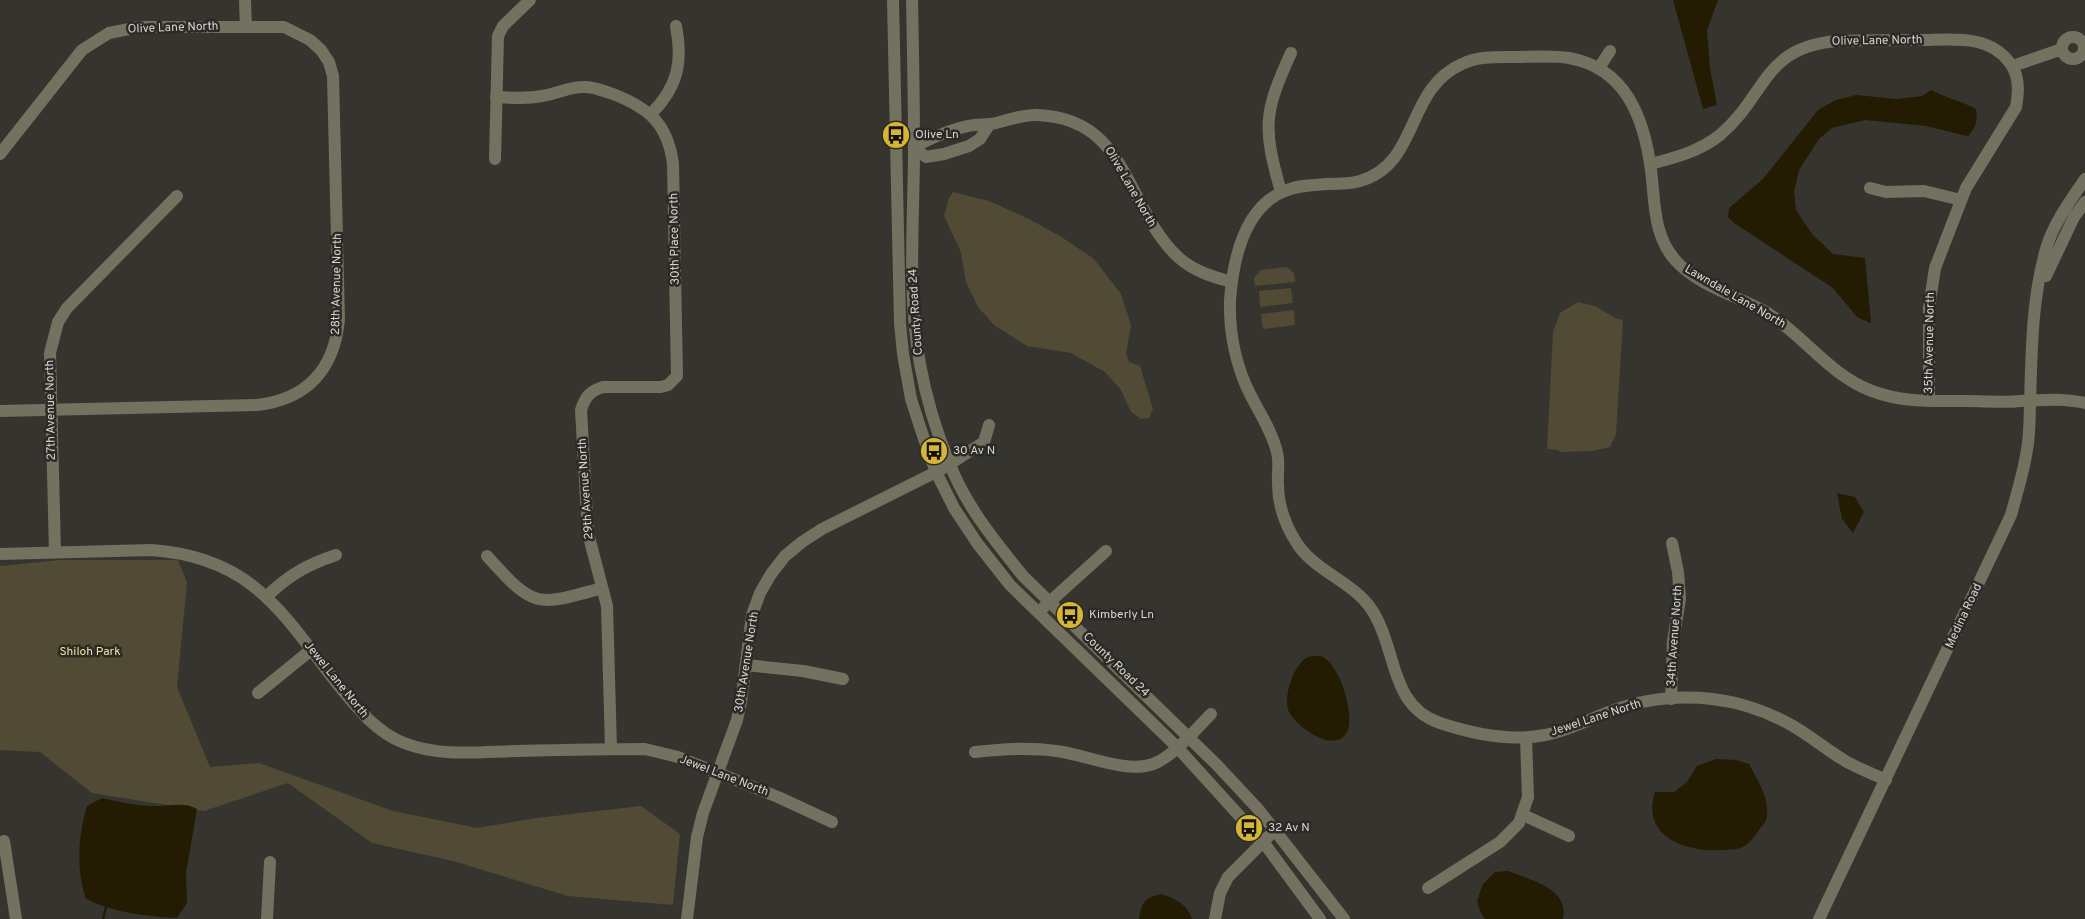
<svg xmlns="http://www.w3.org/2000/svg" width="2085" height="919" font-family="Overpass,sans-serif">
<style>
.green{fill:#514a34}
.water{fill:#231c02}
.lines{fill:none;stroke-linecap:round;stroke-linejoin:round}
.stream{stroke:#231c02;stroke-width:2.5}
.minor{stroke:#757161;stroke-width:12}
.labels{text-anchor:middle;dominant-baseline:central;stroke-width:5;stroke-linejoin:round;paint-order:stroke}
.street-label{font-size:12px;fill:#d6d5d2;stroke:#2c2a25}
.poi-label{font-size:12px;fill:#d6d5d2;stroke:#2c2a25;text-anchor:start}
.park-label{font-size:12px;fill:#f2e0a0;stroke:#2c2a25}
</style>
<rect width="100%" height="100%" fill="#36342f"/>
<g class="green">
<path d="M953,192L989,201L1031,220L1063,238L1094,259L1121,294L1131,325L1126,353L1129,362L1140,366L1153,409L1149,418L1141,419L1131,412L1121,390L1105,372L1071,353L1027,346L994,325L978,307L966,282L961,252L944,216L949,198Z"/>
<path d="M1287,267L1294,273L1295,282L1255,286L1254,278L1261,270Z"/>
<path d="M1291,288L1293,303L1260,307L1259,291Z"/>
<path d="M1578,302L1595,306L1615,318L1623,320L1616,434L1610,447L1593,451L1560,452L1558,450L1547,449L1553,332L1560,313Z"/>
<path d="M1294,310L1295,325L1263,329L1261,314Z"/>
<path d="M60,560H178L187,582L177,687L210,767L259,763L393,811L477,828L537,818L641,806L680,834L673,905L568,896L453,861L372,843L288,783L204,811L92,793L40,752L0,750V566Z"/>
</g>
<g class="water">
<path d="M1673,0H1718L1707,30L1710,68L1717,105L1703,109Z"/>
<path d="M1931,90C1946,98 1961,101 1976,109C1978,120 1976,128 1968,136L1962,135L1926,126L1865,120L1832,128L1819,139L1799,170L1794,192L1796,210L1812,234L1833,254L1865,258L1871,322L1870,323L1857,317L1833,288L1734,223L1728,217L1729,208L1763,179L1818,110L1836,100L1856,95L1897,99L1922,96Z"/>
<path d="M1837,493L1855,497L1864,512L1853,533L1842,519Z"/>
<path d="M1320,656C1339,660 1357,719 1346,734C1332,753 1297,727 1289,712C1282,698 1294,663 1308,657C1312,656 1317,656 1320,656Z"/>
<path d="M1716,759L1736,760L1749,764C1758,781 1769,797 1767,817C1766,822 1762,826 1759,830C1754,837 1749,845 1740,848C1735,850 1729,849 1725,850C1688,853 1640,838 1655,792H1674L1687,782L1697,766Z"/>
<path d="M102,798C118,802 134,805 150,806C166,807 183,801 197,809L186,873L187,903L177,918C146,916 114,913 86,899C76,869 78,835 87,806Z"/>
<path d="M1508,871C1530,880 1570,888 1563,919H1485L1480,911L1477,901L1483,884L1495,872Z"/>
<path d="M1162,894C1176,899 1187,904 1192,919H1139C1142,901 1144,898 1162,894Z"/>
</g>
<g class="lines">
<path class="stream" d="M103,919L106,907"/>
<g class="minor">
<path d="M245,0L246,27"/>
<path d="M893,0L900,323L903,354L911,399L924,439L936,472L954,508L977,543L1010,585L1177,747L1264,843L1320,919"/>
<path d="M912,0C913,49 914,99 914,148C914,219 907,293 920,364C926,397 936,431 949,462C965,505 995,541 1023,576L1216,764L1258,809L1344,919"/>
<circle cx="2073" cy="48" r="11"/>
<path d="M2013,66L2062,49"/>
<path d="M1599,68L1610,51"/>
<path d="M496,97C512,98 527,99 542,96C556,94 569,87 583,87C593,86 603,91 613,94C649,108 668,124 673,164L677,376L668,385L661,387H603C590,391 585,397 581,410L588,533L607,606L611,749"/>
<path d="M651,114C678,87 683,62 676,26"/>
<path d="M914,148C926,139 958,127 974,125C981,124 989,125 996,123C1009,120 1024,114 1037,115C1129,118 1124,206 1178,257C1193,271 1213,277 1232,282"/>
<path d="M914,148L926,157L944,154L969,146L980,139L989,125"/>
<path d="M0,154L82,50L109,33L139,27H284L310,40L321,50L329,62L333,76L339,320C334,370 307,399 257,405L0,411"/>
<path d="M495,159L498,36L503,26L530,0"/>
<path d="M1650,164C1675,158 1700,151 1720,135C1768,94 1762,48 1836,41C1863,40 1890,40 1917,40C1950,40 1988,33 2010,63C2020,76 2019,92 2016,107L1966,188L1935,268L1929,308V401"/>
<path d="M1870,188L1886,192L1924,191L1961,200"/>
<path d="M1281,192C1263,128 1263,114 1291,53"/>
<path d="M2046,276L2074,217L2085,202"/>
<path d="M55,552L50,353L58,322L67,308L177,196"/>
<path d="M0,554L151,550C253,557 282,613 339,686C357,708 376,732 404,743C440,757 478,752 516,751C559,750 602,749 645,749L678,757L778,797L832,822"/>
<path d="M487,556C534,608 535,607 602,588"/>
<path d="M266,597C289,575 306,565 336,555"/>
<path d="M1044,607L1106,551"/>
<path d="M746,665L803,671L843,679"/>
<path d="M258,693L311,650"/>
<path d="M1671,699L1673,641L1680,599L1678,572L1672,543"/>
<path d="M975,752C1002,749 1028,747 1056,751C1084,754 1126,774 1153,764C1173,757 1196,729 1211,714"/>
<path d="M1886,780C1873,774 1860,769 1847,762C1828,751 1812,737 1793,726C1769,712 1739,702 1712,699C1676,695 1639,700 1606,713C1586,721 1567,731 1545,735C1510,742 1473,734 1440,723C1391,706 1397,655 1376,617C1359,583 1319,575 1298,545C1286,527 1278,506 1278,484C1277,473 1280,464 1277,452C1272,431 1260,414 1250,394C1236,366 1229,332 1230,300C1233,261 1244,207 1285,191C1298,185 1313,185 1327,184C1338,184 1350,184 1360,181C1420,164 1405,89 1462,64C1478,56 1497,57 1515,57C1532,57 1552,55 1569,58C1626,68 1644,118 1651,170C1655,202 1653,236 1676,261C1700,287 1739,296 1769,314C1805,337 1831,376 1872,391C1903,403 1935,401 1967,401C1985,401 2004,403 2021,401C2042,400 2063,398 2085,403"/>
<path d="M1523,815L1569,836"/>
<path d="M4,841L16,919"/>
<path d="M1428,888L1500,842L1519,823L1528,797L1526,738"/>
<path d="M267,919L270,862"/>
<path d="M687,919L697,837L703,813L737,720L741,702L752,615L760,593L771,574L785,556L802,542L822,529L942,469L984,442L989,425"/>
<path d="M1215,919L1220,893L1228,877L1269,836"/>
<path d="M1819,919L2011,515C2018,489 2027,461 2029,433C2032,371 2029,309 2046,249C2053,224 2071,200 2085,179"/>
</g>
</g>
<defs>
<symbol id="bus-disc" viewBox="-11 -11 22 22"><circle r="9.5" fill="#d6b534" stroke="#2c2a25"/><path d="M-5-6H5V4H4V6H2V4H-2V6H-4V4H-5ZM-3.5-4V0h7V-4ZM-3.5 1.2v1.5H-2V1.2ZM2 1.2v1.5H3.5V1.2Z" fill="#111"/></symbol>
</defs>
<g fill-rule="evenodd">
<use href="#bus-disc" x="880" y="119" width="32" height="32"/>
<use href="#bus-disc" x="918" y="435" width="32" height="32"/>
<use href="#bus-disc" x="1054" y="599" width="32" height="32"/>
<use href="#bus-disc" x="1233" y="812" width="32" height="32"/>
</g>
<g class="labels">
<g class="street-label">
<text transform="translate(173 28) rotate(-2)">Olive Lane North</text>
<text transform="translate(1877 41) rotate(-1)">Olive Lane North</text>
<text transform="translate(1130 187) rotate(60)">Olive Lane North</text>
<text transform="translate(675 239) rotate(-91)">30th Place North</text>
<text transform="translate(337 284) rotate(-89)">28th Avenue North</text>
<text transform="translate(1735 297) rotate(30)">Lawndale Lane North</text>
<text transform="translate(916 312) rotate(-94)">County Road 24</text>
<text transform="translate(1930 343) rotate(-89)">35th Avenue North</text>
<text transform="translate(51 410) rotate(-91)">27th Avenue North</text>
<text transform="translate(586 489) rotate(-94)">29th Avenue North</text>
<text transform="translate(1964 616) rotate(-65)">Medina Road</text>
<text transform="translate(1675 636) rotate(-86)">34th Avenue North</text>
<text transform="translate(747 662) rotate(-81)">30th Avenue North</text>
<text transform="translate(1116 665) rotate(44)">County Road 24</text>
<text transform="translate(336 680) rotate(51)">Jewel Lane North</text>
<text transform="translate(1596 718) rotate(-18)">Jewel Lane North</text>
<text transform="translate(724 776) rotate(21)">Jewel Lane North</text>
</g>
<g class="poi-label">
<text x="915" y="135">Olive Ln</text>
<text x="953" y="451">30 Av N</text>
<text x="1089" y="615">Kimberly Ln</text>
<text x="1268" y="828">32 Av N</text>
</g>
<g class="park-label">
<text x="90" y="652">Shiloh Park</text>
</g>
</g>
</svg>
